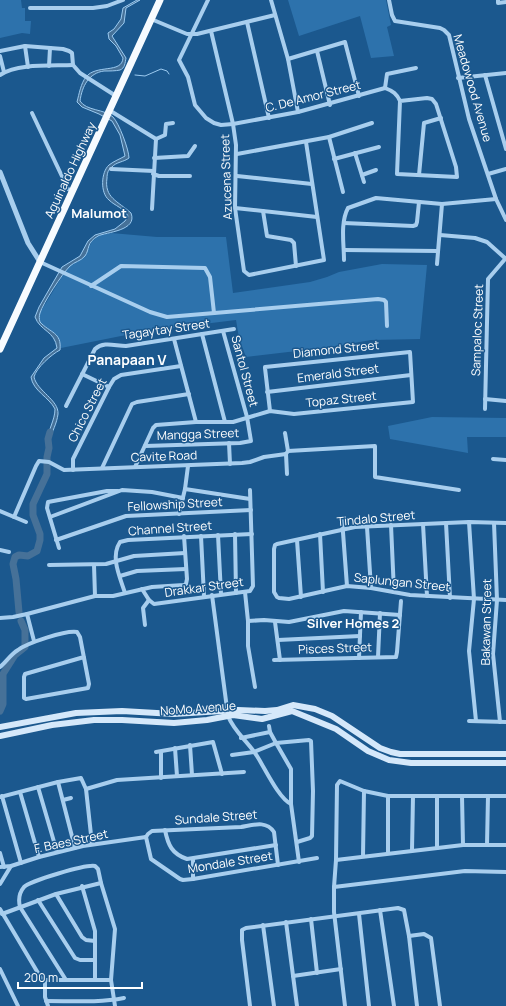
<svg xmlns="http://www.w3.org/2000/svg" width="506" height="1006" font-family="Manrope,sans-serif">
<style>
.green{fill:#2d72ac}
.water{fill:#467198;stroke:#9bcaf0}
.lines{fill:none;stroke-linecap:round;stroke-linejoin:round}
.stream{stroke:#9bcaf0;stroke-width:1}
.river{stroke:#467198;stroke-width:7}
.minor{stroke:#a8ceee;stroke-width:4}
.tertiary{stroke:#a8ceee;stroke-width:5}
.secondary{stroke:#d5e8fa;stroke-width:6}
.trunk{stroke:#f7fbff;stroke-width:7}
.labels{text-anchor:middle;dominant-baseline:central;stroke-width:3;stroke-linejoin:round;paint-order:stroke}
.street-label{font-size:12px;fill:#fff;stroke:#1b588e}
.neighbourhood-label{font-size:13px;font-weight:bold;fill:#fff;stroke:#1b588e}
.quarter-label{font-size:14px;font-weight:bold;fill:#fff;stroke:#1b588e}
</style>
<rect width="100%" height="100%" fill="#1b588e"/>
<g class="green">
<path d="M0,0H21L22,8H25V21H31L30,34L22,33L0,38Z"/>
<path d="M288,0H386L391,25L387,27L394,56L371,58L360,16L299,36Z"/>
<path d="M111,233L157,237H226L233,293L310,282L327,277L339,272L382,264L427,265L420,339L371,340L331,347L246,357L239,338L236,320L146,331L61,348C60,331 50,333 40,322L39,315L41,311L61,278L70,265L85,256L92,241L100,235Z"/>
<path d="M432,417L506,418V437H467L468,453L390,439L388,426Z"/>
</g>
<path class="water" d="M137,0H140L126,8L124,23L112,36L126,58C125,63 125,68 120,70C116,71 109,71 104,71C89,73 82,86 80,101C86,111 105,109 113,117C119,123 129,150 129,158C124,162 116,162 112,167C108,169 107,174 107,178C104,198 118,201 131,213C138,231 106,232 98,236C86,243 90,249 85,256C81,261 74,262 70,266C62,274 43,303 40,313C39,316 39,319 40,322C50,333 62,332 60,350C52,354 36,368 34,377C37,391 59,400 58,414C57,423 52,432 49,441H47C48,430 55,420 55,409C49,397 33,391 31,377L44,358L57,348C55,331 40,331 35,317L39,307L62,267L80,256L88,241L95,235L115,229L125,221L128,216C124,208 115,206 109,200C100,193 101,172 109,165C114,161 120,159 125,156L120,135L112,121L99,114L82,107L77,102C79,94 81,83 86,77C96,64 122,74 123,58L116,46L109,39L108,33L114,29L121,19L123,8Z"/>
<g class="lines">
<path class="stream" d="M135,75L145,76L161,69L167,71L169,74"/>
<g class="river">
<path d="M19,612L16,579L13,564L15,557L19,555L28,556L37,551L40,540V534L33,515V504L47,474V457L49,448L48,439L50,432"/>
<path d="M0,711L3,704V674L15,655L25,647V630L21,621"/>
</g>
<g class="minor">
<path d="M208,0L179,60L188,77L195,105L206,118L214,123L221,125L233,124L298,112L385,88C393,91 397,94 400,101L427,98L432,99L436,104L456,167L457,177L397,174L400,101"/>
<path d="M271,0L288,59L298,112"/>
<path d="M389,0L392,15L395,21L440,28L444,30L449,35L469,119L496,199L506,220"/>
<path d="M498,0V3L506,2"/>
<path d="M30,8H93L107,6L123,0"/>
<path d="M151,19L187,34H197L275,15"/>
<path d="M247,22L269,118"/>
<path d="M211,31L233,124L236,145L235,208L244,271L249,275L324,260L306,142"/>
<path d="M25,46L28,67"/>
<path d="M0,51L25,46L63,49L69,51L72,53L73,65L80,73L116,96"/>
<path d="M317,51L330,105"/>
<path d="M0,56L4,72"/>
<path d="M288,59L345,42L359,96"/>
<path d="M49,66L50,48"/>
<path d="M0,75C17,63 52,66 73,65"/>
<path d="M485,75L506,149"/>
<path d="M458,78L506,73"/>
<path d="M385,88L387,74L416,68"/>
<path d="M109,110L156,139L165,135L166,124L173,123"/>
<path d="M32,113L68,189L72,191"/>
<path d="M329,137L343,192"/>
<path d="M355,153L364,182"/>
<path d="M237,154L329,137L372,123"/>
<path d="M154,158L188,156L195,146"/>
<path d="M334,159L379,147"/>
<path d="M111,169L154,171"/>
<path d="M153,174L159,176H190"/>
<path d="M488,174L506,169"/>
<path d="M362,175L376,170"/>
<path d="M419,175L424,123L441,118"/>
<path d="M237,176L312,184"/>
<path d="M235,208L317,217"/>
<path d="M152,209L156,139"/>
<path d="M263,211L267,236L291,240L294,243L296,266"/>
<path d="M344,223L413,226L416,225L417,222L419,202"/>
<path d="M440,235L475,238L487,242L506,259"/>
<path d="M344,250L438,251"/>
<path d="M344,260C344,244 340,223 348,208L376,198L442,204L496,199"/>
<path d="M40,262L150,312L167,317L378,299L384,300L386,302L387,326"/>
<path d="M437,264L442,204"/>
<path d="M91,286L121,266L205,268L210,277L214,313"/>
<path d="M202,334L225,422"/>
<path d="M174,339L196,422"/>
<path d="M82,374L109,387"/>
<path d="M267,392L411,375"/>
<path d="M485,399L506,401"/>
<path d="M66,406L95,349C104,341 115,346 126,346L234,329"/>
<path d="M485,409L488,279L506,258"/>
<path d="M285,433L288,451"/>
<path d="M229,443L230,464"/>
<path d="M145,446L240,443L251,441L247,417L223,331"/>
<path d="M286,454L288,451L375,446V477L459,490"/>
<path d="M286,454L287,474"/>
<path d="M493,459L506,460"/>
<path d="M135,467L153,428L156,425L196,422H233L270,411L294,414L413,402L410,352L265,367V368L270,411"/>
<path d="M102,468L132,404L137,402L189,394"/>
<path d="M73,470V459L109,387L114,379L121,375L181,366"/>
<path d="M185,489L250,499"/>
<path d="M0,511L26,522"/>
<path d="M179,514L185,489L188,466"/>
<path d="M14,517L36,466L39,461L49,462L64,470L242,463L250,462L264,457L286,454"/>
<path d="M50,517L122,490L152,492L183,498"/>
<path d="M342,519L347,586"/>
<path d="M469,522L474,599L469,651L476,721"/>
<path d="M446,523L450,598"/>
<path d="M494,523L497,600L493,654L500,722"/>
<path d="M506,523L469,522L355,527L277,544L275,545L274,549V592L277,597L279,598L289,599L347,586L371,588L410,595L506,600"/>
<path d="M423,524L427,596"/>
<path d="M391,525L394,592"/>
<path d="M367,527L371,588"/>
<path d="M235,534L236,593"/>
<path d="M320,534L323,592"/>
<path d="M218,535L221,594"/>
<path d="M201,536L204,596"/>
<path d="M56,540L126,516L251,510"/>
<path d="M297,540L301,597"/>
<path d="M59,548L47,508L48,502L107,491H118"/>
<path d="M0,550L9,552"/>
<path d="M49,565L106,564L134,556L185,553"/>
<path d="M94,565L95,596"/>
<path d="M120,576L137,571L186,569"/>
<path d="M142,589L149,600L154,604L250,591L253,586L250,490"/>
<path d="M245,592L248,621V646L255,687"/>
<path d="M125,593C120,577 110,557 120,542L128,540L252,534"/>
<path d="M212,595L228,716C234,731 246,740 255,753C264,766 278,798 291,804"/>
<path d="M27,614L34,641"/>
<path d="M0,618L13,617L27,614L95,596H113L152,587L184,585L186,584L187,579L184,536"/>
<path d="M248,621L264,620L289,622L344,611L400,615"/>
<path d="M275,622L280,660"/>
<path d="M145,625L143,608L149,600"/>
<path d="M278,640L360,636"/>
<path d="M378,657L380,613"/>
<path d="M359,658L361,612"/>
<path d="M274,660L396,657L397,652L401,601"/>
<path d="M0,667C6,662 11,654 18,650C27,643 66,630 77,632L80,637L89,684L88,688L26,699L24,698V677L25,674L84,657"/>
<path d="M469,721L506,722"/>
<path d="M269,726L270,732L276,743L291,769V804L299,862"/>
<path d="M241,738L270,732"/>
<path d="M190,745L192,775"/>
<path d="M175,748L177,776"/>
<path d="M156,752L213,742L222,774"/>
<path d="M161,752V778"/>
<path d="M232,755L254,752L276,743L309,740L311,741L313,791L312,836L310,838L297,842"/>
<path d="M58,782L75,848"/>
<path d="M38,787L57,852"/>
<path d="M86,789L117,780L244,772"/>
<path d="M20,792L39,857"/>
<path d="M2,796L21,863"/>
<path d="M388,796V853"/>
<path d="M437,796V848"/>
<path d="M462,796L463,845"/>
<path d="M506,796H388L364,791L340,781L337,785L336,860L334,887L465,871L506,872"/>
<path d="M0,797L58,782L81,778L86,789L92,844"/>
<path d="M63,800L71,798"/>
<path d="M165,830C168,845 172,854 187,859L276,845"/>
<path d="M146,837L151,859L180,879L183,880L193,879L317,858"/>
<path d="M146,837L148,834L152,831L241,827C253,825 266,820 274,832L278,865"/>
<path d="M487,845L488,796"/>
<path d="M412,850L413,796"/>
<path d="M0,853L4,867"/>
<path d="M363,856L364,791"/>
<path d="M193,859V879"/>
<path d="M336,860L463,845H506"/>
<path d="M0,867L11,866L39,857L83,846L146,837"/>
<path d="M0,884L11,866"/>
<path d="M82,886L95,931V980"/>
<path d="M334,887V912L345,1006"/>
<path d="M56,894L82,937L86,940L95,941"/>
<path d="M38,900L75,958L80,960H94"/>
<path d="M0,909L38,973L41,978L45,980"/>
<path d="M380,910L394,1006"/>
<path d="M2,914L56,894L101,883"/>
<path d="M359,914L369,1006"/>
<path d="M311,919L317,973"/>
<path d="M286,922L297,1006"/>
<path d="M263,925L274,1006"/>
<path d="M409,936L417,1006"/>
<path d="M0,969L18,1006"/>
<path d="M293,976L341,969"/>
<path d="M45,980H111"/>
<path d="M45,980V997L48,1006"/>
<path d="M66,980L20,907C18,899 19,893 24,887C30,881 86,864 95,866L98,869L101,883L115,929L111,980L115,1006"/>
<path d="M46,1001C72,1001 99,1003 124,998"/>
<path d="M250,1006L242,940V930L246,928L398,908L404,910L409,936L424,934L431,938L440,1006"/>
</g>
<path class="tertiary" d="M0,172L28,243L40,262"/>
<g class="secondary">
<path d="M0,727L76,713L122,711L174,714L238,710L265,711L277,710L293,705L315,709L332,716L380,748L391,752L400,754H506"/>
<path d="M0,736L52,725L94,720H122L174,723L207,720L233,715L262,719L292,711L336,729L368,751L389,760L411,763H506"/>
</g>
<path class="trunk" d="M0,349L160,0"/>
</g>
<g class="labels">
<g class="street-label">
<text transform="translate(473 88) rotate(74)">Meadowood Avenue</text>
<text transform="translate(313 96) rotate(-14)">C. De Amor Street</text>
<text transform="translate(70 170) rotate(-65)">Aguinaldo Highway</text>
<text transform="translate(226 177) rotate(-92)">Azucena Street</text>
<text transform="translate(166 329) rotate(-8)">Tagaytay Street</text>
<text transform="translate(477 330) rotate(-88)">Sampaloc Street</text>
<text transform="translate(336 349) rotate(-6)">Diamond Street</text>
<text transform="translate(245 371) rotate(75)">Santol Street</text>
<text transform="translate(338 373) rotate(-7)">Emerald Street</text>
<text transform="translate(341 399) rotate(-6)">Topaz Street</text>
<text transform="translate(87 410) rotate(-63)">Chico Street</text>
<text transform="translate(198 434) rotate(-2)">Mangga Street</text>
<text transform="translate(164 456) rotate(-2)">Cavite Road</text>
<text transform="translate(175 504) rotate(-3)">Fellowship Street</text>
<text transform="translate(376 518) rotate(-5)">Tindalo Street</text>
<text transform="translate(170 528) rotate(-4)">Channel Street</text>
<text transform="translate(402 582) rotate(6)">Saplungan Street</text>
<text transform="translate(204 587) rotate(-8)">Drakkar Street</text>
<text transform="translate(486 622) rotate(-89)">Bakawan Street</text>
<text transform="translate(335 648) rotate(-2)">Pisces Street</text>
<text transform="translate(198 708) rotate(-4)">NoMo Avenue</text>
<text transform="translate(216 817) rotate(-4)">Sundale Street</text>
<text transform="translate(71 841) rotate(-12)">F. Baes Street</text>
<text transform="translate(230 862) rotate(-9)">Mondale Street</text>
</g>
<g class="neighbourhood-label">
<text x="99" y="213">Malumot</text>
<text x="353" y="623">Silver Homes 2</text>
</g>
<g class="quarter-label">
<text x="127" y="359">Panapaan V</text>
</g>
</g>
<path d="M18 982v6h124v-6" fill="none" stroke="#ffffff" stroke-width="2"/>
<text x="24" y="982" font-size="12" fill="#ffffff" stroke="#1b588e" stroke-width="3" paint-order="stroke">200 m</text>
</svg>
